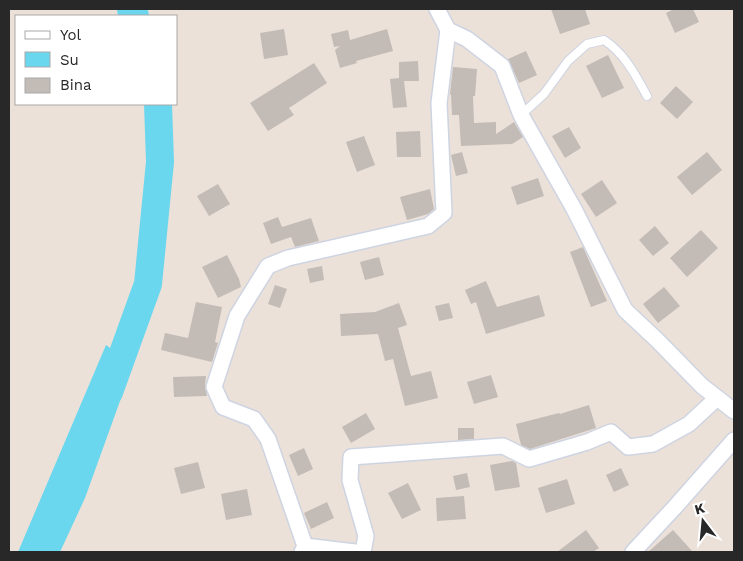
<svg xmlns="http://www.w3.org/2000/svg" width="743" height="561" font-family="'Work Sans',sans-serif">
<style>
.water{fill:#6ad7ee}
.lines{fill:none;stroke-linecap:round;stroke-linejoin:round}
.river{stroke:#6ad7ee;stroke-width:28}
.building{fill:#c3bbb6}
.lane-casing{stroke:#ced4e1;stroke-width:10}
.street-casing{stroke:#ced4e1;stroke-width:18}
.lane{stroke:#fff;stroke-width:8}
.street{stroke:#fff;stroke-width:15}
</style>
<rect width="100%" height="100%" fill="#ebe1d9"/>
<path class="water" d="M106,345L133,365L85,498L60,552H18Z"/>
<g class="lines">
<g class="river">
<path d="M131,9L135,16"/>
<path d="M109,392L148,284L160,162L158,104"/>
</g>
</g>
<g class="building">
<path d="M551,9H585L590,24L560,34Z"/>
<path d="M674,9H693L699,22L675,33L666,13Z"/>
<path d="M284,29L288,55L264,59L260,33Z"/>
<path d="M387,29L393,51L356,61L357,63L340,68L335,50L340,46L334,47L331,34L348,30L350,40Z"/>
<path d="M526,51L537,75L519,83L508,59Z"/>
<path d="M608,55L624,88L602,98L586,66Z"/>
<path d="M418,61L419,81H404L407,107L393,108L390,79L399,78V62Z"/>
<path d="M314,63L327,83L289,108L294,115L268,131L250,103Z"/>
<path d="M453,67L477,69L475,96H473L474,123L496,122V134L514,122L523,137L512,144L461,146L459,115H452L451,95L450,94Z"/>
<path d="M676,86L693,102L677,119L660,103Z"/>
<path d="M569,127L581,148L565,158L552,136Z"/>
<path d="M420,131L421,157H397L396,132Z"/>
<path d="M364,136L375,165L357,172L346,142Z"/>
<path d="M462,152L468,173L456,176L451,155Z"/>
<path d="M707,152L722,170L692,195L677,177Z"/>
<path d="M538,178L544,196L517,205L511,187Z"/>
<path d="M602,180L617,203L596,217L581,194Z"/>
<path d="M218,184L230,204L209,216L197,196Z"/>
<path d="M430,189L434,209L428,214L407,220L400,197Z"/>
<path d="M278,217L282,227L311,218L319,241L295,247L291,237L271,244L263,223Z"/>
<path d="M655,226L669,243L653,256L639,240Z"/>
<path d="M701,230L718,248L687,277L670,258Z"/>
<path d="M583,247L607,301L591,307L570,252Z"/>
<path d="M227,255L239,279L241,287L218,298L202,267Z"/>
<path d="M379,257L384,275L365,280L360,262Z"/>
<path d="M322,266L324,280L310,283L307,269Z"/>
<path d="M486,281L497,307L539,295L545,316L486,334L476,302L471,304L465,290Z"/>
<path d="M275,285L287,289L280,308L268,304Z"/>
<path d="M664,287L680,306L658,323L643,304Z"/>
<path d="M196,302L222,307L215,342L218,343L212,362L161,350L165,333L188,338Z"/>
<path d="M399,303L407,325L398,328L411,376L431,371L438,398L405,406L393,359L385,361L378,334L341,336L340,314L375,312Z"/>
<path d="M449,303L453,318L439,321L435,306Z"/>
<path d="M491,375L498,397L474,404L467,382Z"/>
<path d="M206,376L205,385L207,396L174,397L173,377Z"/>
<path d="M589,405L596,428L530,449L521,445L516,424L559,413L560,414Z"/>
<path d="M366,413L375,429L351,443L342,427Z"/>
<path d="M458,428H474V439L458,440Z"/>
<path d="M304,448L313,469L298,476L289,455Z"/>
<path d="M512,461L516,463L520,487L495,491L490,465Z"/>
<path d="M198,462L205,488L181,494L174,468Z"/>
<path d="M621,468L629,485L614,492L606,475Z"/>
<path d="M467,473L470,487L456,490L453,476Z"/>
<path d="M567,479L575,504L546,513L538,488Z"/>
<path d="M408,483L421,510L402,519L388,493Z"/>
<path d="M247,489L252,515L226,520L221,494Z"/>
<path d="M464,496L466,519L437,521L436,498Z"/>
<path d="M327,502L334,518L311,529L304,513Z"/>
<path d="M586,530L599,548L593,552H557Z"/>
<path d="M673,530L693,552H648Z"/>
</g>
<g class="lines">
<defs>
<path id="lane" d="M521,115L544,94L568,61L587,44L604,40C625,54 635,74 647,96"/>
<g id="street">
<path d="M448,30L467,39L502,66L521,115L574,209L625,310L657,340L702,386L734,411"/>
<path d="M305,546L355,552"/>
<path d="M302,552L305,546L268,439L254,419L223,407L214,387L237,316L268,266L288,258L428,226L444,213L439,103L448,30L437,9"/>
<path d="M363,552L366,536L350,480L351,457L503,446L529,459L587,442L611,432L628,447L653,444L689,424L717,398"/>
<path d="M633,552L675,507L734,440"/>
</g>
</defs>
<use href="#lane" class="lane-casing"/>
<use href="#street" class="street-casing"/>
<use href="#lane" class="lane"/>
<use href="#street" class="street"/>
</g>
<rect width="743" height="561" fill="none" stroke="#282828" stroke-width="20"/>
<rect x="15" y="15" width="162" height="90" fill="#ffffff" stroke="#a9a9a9"/>
<rect x="25" y="31" width="25" height="8" fill="#ffffff" stroke="#a9a9a9"/>
<text x="60" y="40" font-size="15" fill="#282828">Yol</text>
<rect x="25" y="52" width="25" height="15" fill="#6ad7ee" stroke="#a9a9a9"/>
<text x="60" y="65" font-size="15" fill="#282828">Su</text>
<rect x="25" y="78" width="25" height="15" fill="#c3bbb6" stroke="#a9a9a9"/>
<text x="60" y="90" font-size="15" fill="#282828">Bina</text>
<g transform="translate(703 521) rotate(344)" stroke="#ffffff" stroke-width="4" paint-order="stroke">
<path d="M0-4L9 19L0 12L-9 19Z" fill="#282828"/>
<text y="-8" font-size="14" font-weight="bold" text-anchor="middle" fill="#282828">K</text>
</g>
</svg>
